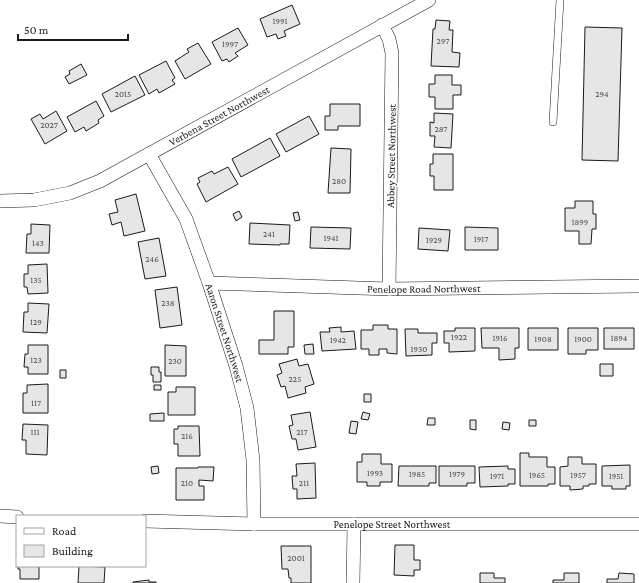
<svg xmlns="http://www.w3.org/2000/svg" width="639" height="583" font-family="'Crimson Pro',serif">
  <style>
    .building { fill: #e6e6e6; stroke: #1a1a1a }
    .lines { fill: none; stroke-linecap: round; stroke-linejoin: round }
    .service-casing { stroke: #1a1a1a; stroke-width: 8 }
    .minor-casing { stroke: #1a1a1a; stroke-width: 14 }
    .service { stroke: #fff; stroke-width: 7 }
    .minor { stroke: #fff; stroke-width: 13 }
    .labels { text-anchor: middle; dominant-baseline: central; stroke-width: 3; stroke-linejoin: round; paint-order: stroke }
    .number-label { font-size: 9px; fill: #4d4d4d }
    .street-label { font-size: 11px; fill: #1a1a1a; stroke: #fff }
  </style>
  <rect width="100%" height="100%" fill="#fff"/>
  <path class="building" d="M292 5 300 24 284 31 286 36 278 39 276 34 267 37 260 19Z
    M436 20 450 21 449 30H453L452 52 460 53 459 67 431 66 433 29H435Z
    M585 27 622 28 618 161 582 160Z
    M238 28 248 45 235 53 238 56 229 62 227 59 222 61 212 42Z
    M198 43 211 64 185 79 175 61 189 52 187 49Z
    M166 61 175 78 172 80 175 84 159 93 157 89 149 94 139 75Z
    M81 64 87 75 69 84 65 77 70 74 69 71Z
    M435 75H452V85H461V95H453V109H435V97H429V84H435Z
    M135 76 145 95 111 112 102 94Z
    M96 101 104 116 98 120 99 123 86 131 84 127 75 132 67 117Z
    M330 104H360V126H338V130H325V116H330Z
    M56 111 67 131 45 144 31 119 40 114 43 119Z
    M434 113 453 114 451 148 434 147 435 136H430V122L434 123Z
    M309 116 319 134 286 152 276 134Z
    M270 138 280 156 241 177 232 159Z
    M331 148 351 149 350 193H328Z
    M433 154H453V190H434V176H430V164H433Z
    M228 167 238 184 206 202 197 184 200 182 198 178 212 171 214 174Z
    M136 194 145 231 124 236 121 222 112 225 109 214 118 212 115 200Z
    M575 201H593V214H596V229H592L591 244H579V231H565V208H575Z
    M239 211 242 217 236 221 233 214Z
    M298 212 300 220 295 221 293 213Z
    M250 223 290 225 289 244H280V245L249 244Z
    M31 224 50 225 49 253H26L27 234H31Z
    M311 227 351 228 350 249 310 248Z
    M465 227 498 228V250H465Z
    M419 228 450 230 448 251 418 249Z
    M159 238 166 276 145 279 138 242Z
    M47 264 48 293 28 294 27 287H24V274H28V265Z
    M177 287 182 325 160 328 155 290Z
    M28 303 49 304 47 333 23 332 24 312H28Z
    M274 311H294V347H288V354H259V340H274Z
    M373 325H388V329H397V354L387 353V349H379V355H369V349H361V330H373Z
    M341 327V332L354 331 356 349 322 351 320 332H330L329 328Z
    M455 328H475V351L449 352V343H444V331H455Z
    M481 328H519V348H515V359L499 360V348H482Z
    M528 328H558V350H528Z
    M568 328H598V350H586V354H568Z
    M604 328H634V349H604Z
    M405 329H418V333H437V343H432V355L406 356Z
    M313 344 314 354H305L304 345Z
    M28 345H48V374H28V367H24L25 354H28Z
    M165 345 186 346V376H165Z
    M297 359 299 366 308 364 314 384 305 387 306 393 288 398 285 386 281 387 277 375 282 373 279 364Z
    M600 364H613V376H600Z
    M151 367H159V372H161V382H153V375H151Z
    M60 370H66V378H60Z
    M48 384V413H23V393H27V385Z
    M154 385H161V390H154Z
    M176 387H195V415H168V392H176Z
    M364 394H371V402H364Z
    M310 412 316 447 298 450 296 439H292L289 426 293 425 291 415Z
    M363 412 370 414 368 420 361 419Z
    M164 413V421H150V414Z
    M428 418H435V425H427Z
    M470 420H476V430L470 429Z
    M529 420H536V426H529Z
    M351 421 358 422 356 434 349 433Z
    M503 422 510 423 509 430 502 429Z
    M23 424 48 425 47 455 26 454V440H22Z
    M178 426H199L200 456H178V444H174V429H178Z
    M520 453H529V457H547V467H555V484H548V486H520Z
    M362 454H381V464H392V482H380V486H367V482H357V462H362Z
    M568 457H582V464H596V484H589V486H583V489L570 490V486H560V467L568 466Z
    M315 463 316 498 297 499V489H293L292 476H297L296 464Z
    M630 465V486H626V489H612V486H602V466Z
    M158 466 159 473 152 474 151 467Z
    M399 466H436V483H429V486H398Z
    M439 466H475V483H467V486H439Z
    M508 466V469H515V484H508V486L480 487 479 467Z
    M198 467H214L213 481 199 480V486H204V500H176V468H198Z
    M395 545H414V560H420V570H414V576L394 575Z
    M281 546H311V583H291V578H289L288 569H282Z
    M18 566H39V579H20V569H18Z
    M79 566 105 567 104 583H78Z
    M480 573H494V578H505V583H480Z
    M564 573H579V583H553V580H564Z
    M619 573 634 574V583H607V579H618Z
    M149 580V582H156V583H133V582Z"/>
  <g class="lines">
    <defs>
      <path id="service" d="M553 122 560 0"/>
      <g id="minor">
        <path d="M382 25 389 39 392 53 389 289"/>
        <path id="s1" d="M149 154 186 219 209 283 236 366 247 408 253 460 254 524"/>
        <path id="s2" d="M0 201 34 200 70 193 100 181 429 0"/>
        <path id="s3" d="M209 283 389 289 639 286"/>
        <path d="M0 516 17 517"/>
        <path id="s4" d="M145 521 254 524H639"/>
        <path d="M353 583 354 524"/>
      </g>
    </defs>
    <use href="#service" class="service-casing"/>
    <use href="#minor" class="minor-casing"/>
    <use href="#service" class="service"/>
    <use href="#minor" class="minor"/>
  </g>
  <g class="labels">
    <g class="number-label">
      <text x="280" y="21">1991</text>
      <text x="443" y="41">297</text>
      <text x="230" y="44">1997</text>
      <text x="123" y="94">2015</text>
      <text x="602" y="94">294</text>
      <text x="49" y="125">2027</text>
      <text x="441" y="129">287</text>
      <text x="339" y="181">280</text>
      <text x="580" y="222">1899</text>
      <text x="269" y="234">241</text>
      <text x="331" y="238">1941</text>
      <text x="481" y="239">1917</text>
      <text x="434" y="240">1929</text>
      <text x="38" y="243">143</text>
      <text x="152" y="259">246</text>
      <text x="36" y="280">135</text>
      <text x="168" y="303">238</text>
      <text x="36" y="322">129</text>
      <text x="459" y="337">1922</text>
      <text x="500" y="338">1916</text>
      <text x="619" y="338">1894</text>
      <text x="543" y="339">1908</text>
      <text x="583" y="339">1900</text>
      <text x="338" y="340">1942</text>
      <text x="419" y="349">1930</text>
      <text x="36" y="360">123</text>
      <text x="175" y="361">230</text>
      <text x="295" y="379">225</text>
      <text x="36" y="403">117</text>
      <text x="35" y="432">111</text>
      <text x="302" y="432">217</text>
      <text x="187" y="436">216</text>
      <text x="375" y="473">1993</text>
      <text x="417" y="474">1985</text>
      <text x="457" y="474">1979</text>
      <text x="537" y="475">1965</text>
      <text x="578" y="475">1957</text>
      <text x="497" y="476">1971</text>
      <text x="616" y="476">1951</text>
      <text x="187" y="483">210</text>
      <text x="304" y="483">211</text>
      <text x="296" y="558">2001</text>
    </g>
    <g class="street-label">
      <text stroke="none"><textPath href="#s2" startOffset="239">Verbena Street Northwest</textPath></text>
      <text transform="translate(391 156) rotate(-89)">Abbey Street Northwest</text>
      <text stroke="none"><textPath href="#s3" startOffset="215">Penelope Road Northwest</textPath></text>
      <text stroke="none"><textPath href="#s1" startOffset="195">Aaron Street Northwest</textPath></text>
      <text stroke="none"><textPath href="#s4" startOffset="247">Penelope Street Northwest</textPath></text>
    </g>
  </g>
  <rect x="16" y="515" width="130" height="52" fill="#ffffff" stroke="#a3a3a3"/>
  <rect x="24" y="528" width="20" height="6" fill="#ffffff" stroke="#a3a3a3"/>
  <text x="52" y="535" font-size="12" fill="#1a1a1a">Road</text>
  <rect x="24" y="545" width="20" height="12" fill="#e6e6e6" stroke="#a3a3a3"/>
  <text x="52" y="555" font-size="12" fill="#1a1a1a">Building</text>
  <path d="M18 34v6h110v-6" fill="none" stroke="#1a1a1a" stroke-width="2"/>
  <text x="24" y="34" font-size="12" fill="#1a1a1a" stroke="#ffffff" stroke-width="3" paint-order="stroke">50 m</text>
</svg>
